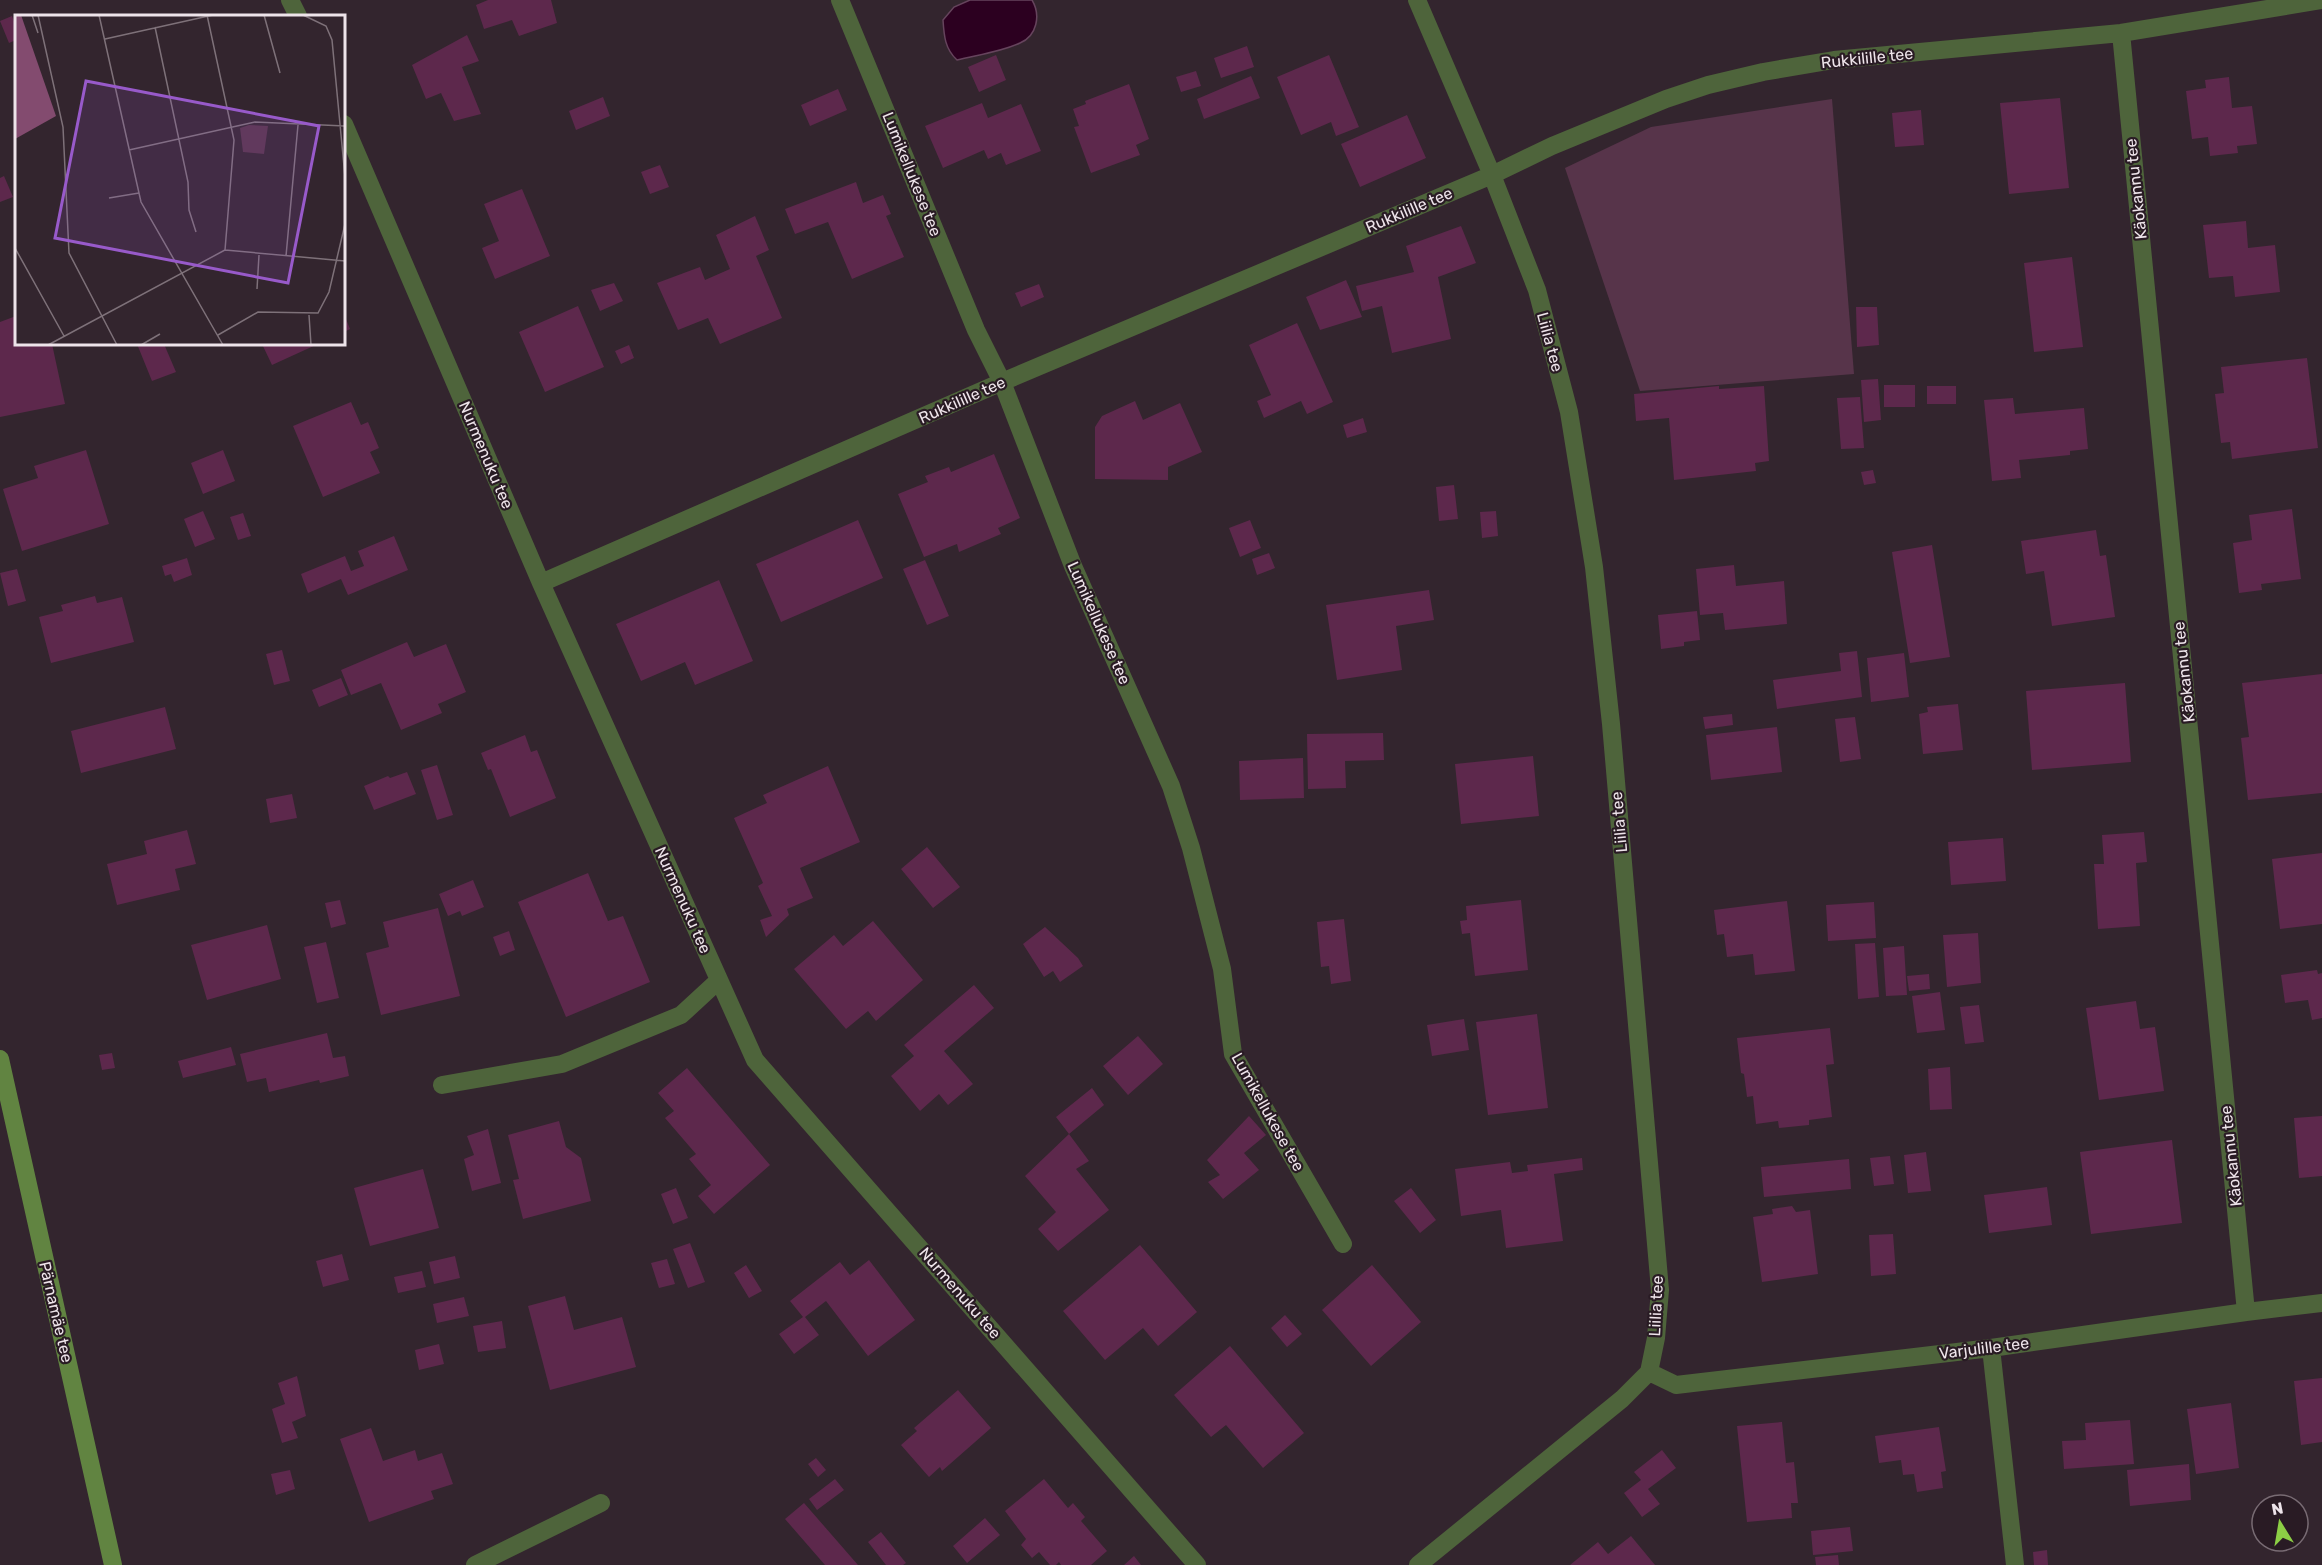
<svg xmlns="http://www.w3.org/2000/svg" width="2322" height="1565" font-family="Rubik,sans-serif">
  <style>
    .green { fill: #57344a }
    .water { fill: #2c0020; stroke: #66445d; stroke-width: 1.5 }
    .building { fill: #5d284c }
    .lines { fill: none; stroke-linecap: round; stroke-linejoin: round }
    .lane { stroke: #4e643b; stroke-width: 18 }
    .street { stroke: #4e643b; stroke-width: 18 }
    .secondary { stroke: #618441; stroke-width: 18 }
    .labels { text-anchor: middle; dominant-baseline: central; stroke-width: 4.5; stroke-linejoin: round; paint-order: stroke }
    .street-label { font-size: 16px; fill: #eee4ea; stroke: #291b24 }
    .inset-road { fill: none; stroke: #7e7179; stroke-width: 1.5 }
    .view { fill: #985aca; fill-opacity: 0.15; stroke: #985aca; stroke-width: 3 }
    .inset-edge { fill: none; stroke: #eee4ea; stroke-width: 3 }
  </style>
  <rect width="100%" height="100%" fill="#33252e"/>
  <path class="green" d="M1832 99 1854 374 1640 391 1565 168 1651 127Z"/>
  <path class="water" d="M970 0H1032C1041 15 1037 36 1020 43 1001 52 977 55 957 60 945 49 944 36 943 20L954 7Z"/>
  <path class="building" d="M488 0H551L557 23 519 36 512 20 484 29 476 5Z
    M12 16 16 27V40L9 43 0 21Z
    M467 35 479 61 462 67 481 114 454 121 441 93 426 99 412 65Z
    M1247 46 1254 67 1221 78 1214 58Z
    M996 55 1006 80 979 92 968 67Z
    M1329 55 1359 127 1336 136 1331 122 1301 135 1277 77Z
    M1196 71 1201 86 1181 92 1176 77Z
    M1251 76 1260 98 1204 119 1197 99Z
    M2229 77 2232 108 2252 106 2257 144 2237 146 2238 153 2210 156 2208 137 2192 139 2186 91 2206 88 2205 80Z
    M1129 84 1149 139 1136 145 1140 155 1091 173 1074 127 1079 126 1073 109 1086 104 1085 101Z
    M838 89 847 110 810 126 801 105Z
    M603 97 610 116 576 130 569 111Z
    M2060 98 2069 188 2009 194 2000 103Z
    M982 103 988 118 1021 104 1041 151 1006 165 1001 153 988 159 984 150 943 168 925 126Z
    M1921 110 1924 145 1895 147 1892 113Z
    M1407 115 1426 158 1360 187 1341 144Z
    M660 165 669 187 650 194 641 172Z
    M4 176 13 197 0 202V178Z
    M856 182 863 203 883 195 891 214 886 216 904 257 852 279 828 222 795 234 785 209Z
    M522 189 550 256 495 279 482 248 499 241 484 204Z
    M755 216 769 250 756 256 782 318 720 344 708 318 678 330 657 283 700 267 705 280 730 269 716 235Z
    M2246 221 2248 248 2275 245 2280 292 2235 297 2233 276 2209 278 2203 225Z
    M1461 226 1476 263 1438 277 1451 339 1392 353 1382 306 1362 311 1356 286 1414 272 1406 246Z
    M2072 257 2083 347 2034 352 2024 263Z
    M1346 280 1362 317 1320 330 1306 297Z
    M614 283 623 301 600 311 591 290Z
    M1039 284 1044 297 1021 307 1015 293Z
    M578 306 604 367 545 392 519 332Z
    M1856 307H1877L1879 345 1857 347Z
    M344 314 350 329 344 332Z
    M16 316V344H52L65 404 0 417V322Z
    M1297 323 1333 402 1307 414 1301 401 1264 418 1257 401 1271 395 1249 345Z
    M137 344H164L176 372 152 381Z
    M262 344H318L272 365Z
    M629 345 634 358 621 364 615 351Z
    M2307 358 2318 448 2232 459 2230 442 2221 443 2215 394 2224 393 2221 367Z
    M1878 379 1881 420 1864 422 1861 380Z
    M1884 385H1915V407H1884Z
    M1719 386V389L1764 386 1769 461 1755 463 1756 471 1674 480 1669 418 1636 421 1634 394Z
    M1927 386H1956V404H1927Z
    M1860 397 1864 448 1841 449 1837 398Z
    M2013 398 2015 414 2084 408 2088 449 2070 451V455L2019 460 2021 478 1992 481 1984 400Z
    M1135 401 1143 420 1180 403 1202 452 1168 467V480L1095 479V427L1102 416Z
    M351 402 361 425 368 422 379 448 370 452 380 473 323 497 293 426Z
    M1363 418 1367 432 1347 438 1343 425Z
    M86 450 109 524 22 551 3 489 38 478 34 466Z
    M223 450 235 481 203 494 191 463Z
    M994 454 1020 518 998 528 1001 534 959 552 957 544 924 557 898 494 928 482 925 476 949 467 951 472Z
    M1873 470 1876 483 1864 485 1861 472Z
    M1454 485 1458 519 1439 521 1436 487Z
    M2292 509 2301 579 2261 584 2262 590 2239 593 2233 543 2252 540 2249 515Z
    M203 511 215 539 195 547 184 519Z
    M1496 511 1498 536 1482 538 1480 512Z
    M243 513 251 536 238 540 230 517Z
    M858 520 883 578 781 622 756 564Z
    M1250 520 1261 548 1240 557 1229 528Z
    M2096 530 2100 556 2106 555 2115 617 2052 626 2044 571 2026 574 2021 541Z
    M394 536 408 570 348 595 341 579 308 593 301 574 345 556 351 571 364 566 358 551Z
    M1932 545 1950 657 1910 663 1892 552Z
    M1269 553 1275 568 1257 575 1252 559Z
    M187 558 192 575 174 582 171 574 165 576 162 566Z
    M925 560 949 616 927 625 903 569Z
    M1734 565 1736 586 1784 581 1787 624 1725 630 1723 613 1700 615 1696 569Z
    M17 569 26 601 8 606 0 573Z
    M719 580 753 661 695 685 685 662 641 681 616 624Z
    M1429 590 1434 620 1396 626 1402 670 1337 680 1326 605Z
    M95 596 97 603 122 597 134 642 51 663 39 617 63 611 61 605Z
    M1697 611 1700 640 1684 642V646L1661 649 1658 615Z
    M407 642 414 657 446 644 466 692 438 704 442 713 401 730 381 683 351 695 341 670Z
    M282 650 290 681 274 685 266 654Z
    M1857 651 1862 697 1777 709 1773 680 1841 671 1839 653Z
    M1904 653 1909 697 1871 702 1867 658Z
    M2322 674V793L2248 800 2241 738 2249 737 2242 683Z
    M341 678 348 695 319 707 312 690Z
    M2125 683 2131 762 2032 770 2026 691Z
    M1958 704 1963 750 1923 754 1919 714 1928 712 1927 707Z
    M165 707 176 749 81 773 71 731Z
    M1732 714 1733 725 1705 729 1703 717Z
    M1855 717 1861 759 1840 762 1835 719Z
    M1777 727 1782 772 1711 780 1706 735Z
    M1383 733 1384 760 1345 761 1346 788 1308 789 1307 734Z
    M525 735 531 752 537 750 556 798 510 817 491 769 488 770 481 753Z
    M1533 756 1539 816 1461 824 1455 764Z
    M1303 758 1304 798 1240 800 1239 761Z
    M437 765 453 815 437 820 421 770Z
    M828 766 860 842 800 868 813 898 787 909 789 915 766 937 760 920 772 916 758 886 763 883 734 818 767 803 763 795Z
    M407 772 416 794 374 810 364 786 388 776 390 778Z
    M292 794 297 818 270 823 266 799Z
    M187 830 196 864 175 869 180 890 117 905 107 864 147 854 144 841Z
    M2144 832 2147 862 2136 863 2140 926 2098 929 2094 864H2104L2102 835Z
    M2003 838 2006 881 1951 885 1948 842Z
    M927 847 960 887 933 908 901 869Z
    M2322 853V924L2280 929 2272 859Z
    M588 873 608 921 623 916 650 982 566 1017 518 902Z
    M473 880 484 907 462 916 460 911 448 916 439 894Z
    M340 900 346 924 331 928 325 903Z
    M1521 900 1528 970 1475 976 1470 933 1462 934 1460 921 1467 920 1466 906Z
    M1787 901 1795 971 1755 975 1753 954 1727 957 1724 934 1717 935 1714 910Z
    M1874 902 1876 938 1828 941 1826 905Z
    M438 908 460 996 381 1015 366 953 389 947 383 922Z
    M1344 919 1351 981 1331 984 1329 966 1321 967 1317 922Z
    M873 921 923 980 876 1021 868 1011 846 1029 794 969 834 935 843 946Z
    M267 925 281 979 207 1000 191 945Z
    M1045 927 1078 958 1083 966 1060 982 1053 971 1044 977 1023 944Z
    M509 931 515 950 500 956 493 937Z
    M1978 933 1981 983 1947 987 1943 935Z
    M326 942 339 998 317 1003 304 947Z
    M1875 943 1879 997 1858 999 1855 944Z
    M1904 946 1907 995 1886 996 1883 948Z
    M2317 970 2318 974 2322 973V1018L2312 1020 2308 1000 2285 1003 2281 975Z
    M1929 974 1930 989 1909 991 1907 976Z
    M974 985 994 1008 944 1051 973 1084 948 1105 939 1094 920 1111 891 1076 914 1056 904 1045Z
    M1940 992 1945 1030 1917 1033 1912 996Z
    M2136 1001 2140 1029 2155 1027 2164 1091 2099 1100 2086 1008Z
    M1979 1005 1984 1042 1965 1044 1960 1007Z
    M1537 1014 1548 1108 1488 1115 1476 1022Z
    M1464 1019 1469 1050 1432 1056 1427 1025Z
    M1830 1028 1834 1064 1826 1065 1832 1117 1809 1120V1125L1779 1128 1778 1121 1756 1124 1753 1096 1747 1097 1744 1074 1741 1073 1737 1038Z
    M327 1033 333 1058 345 1056 349 1076 320 1083 319 1080 269 1092 266 1078 247 1082 240 1054Z
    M1138 1036 1163 1064 1128 1095 1103 1066Z
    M231 1047 236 1065 183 1078 178 1061Z
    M112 1053 115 1068 102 1070 99 1055Z
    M1950 1067 1952 1109 1930 1110 1928 1069Z
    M687 1068 770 1165 714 1214 698 1196 711 1185 689 1159 696 1154 665 1118 674 1111 658 1093Z
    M1092 1088 1104 1105 1069 1134 1056 1117Z
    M1249 1116 1266 1135 1244 1153 1259 1170 1223 1199 1208 1182 1220 1175 1207 1160Z
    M2322 1116V1176L2299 1178 2294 1118Z
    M559 1121 566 1147 581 1158 591 1201 523 1219 513 1180 519 1179 508 1135Z
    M488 1129 501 1183 472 1191 464 1159 474 1155 467 1136Z
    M1069 1134 1089 1161 1076 1169 1109 1210 1058 1251 1038 1229 1056 1212 1025 1176Z
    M2172 1140 2182 1223 2091 1234 2080 1152Z
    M1926 1152 1931 1191 1908 1193 1904 1155Z
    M1890 1156 1894 1184 1874 1186 1870 1158Z
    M1582 1158 1583 1170 1554 1174 1563 1241 1506 1248 1501 1210 1461 1216 1455 1169 1510 1162 1512 1173 1528 1171 1527 1165Z
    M1849 1159 1851 1189 1764 1197 1761 1167Z
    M423 1169 439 1228 370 1246 354 1188Z
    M2047 1187 2052 1225 1989 1233 1984 1195Z
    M676 1188 688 1218 673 1224 661 1194Z
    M1411 1188 1436 1220 1420 1233 1394 1201Z
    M1792 1206 1796 1212 1810 1210 1818 1274 1762 1282 1753 1217 1773 1214 1772 1209Z
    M1893 1234 1896 1274 1871 1276 1869 1235Z
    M690 1243 705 1282 688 1288 673 1249Z
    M1140 1245 1197 1312 1158 1346 1143 1328 1105 1360 1063 1311Z
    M342 1254 349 1280 323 1287 316 1261Z
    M455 1256 460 1278 434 1284 429 1262Z
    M667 1259 675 1284 659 1288 651 1263Z
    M869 1260 915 1320 868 1356 826 1301 805 1317 819 1335 794 1354 779 1334 803 1317 790 1301 840 1262 850 1275Z
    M746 1265 762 1291 749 1298 734 1273Z
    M1372 1265 1421 1322 1371 1366 1322 1310Z
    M422 1271 426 1287 398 1293 394 1277Z
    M565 1296 574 1330 622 1317 636 1367 550 1390 528 1306Z
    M464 1297 469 1316 437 1323 433 1304Z
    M1285 1315 1302 1334 1287 1347 1271 1328Z
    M502 1321 506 1348 478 1352 473 1326Z
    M439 1344 444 1364 419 1370 415 1350Z
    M1230 1346 1304 1433 1263 1468 1226 1425 1211 1437 1174 1395Z
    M297 1376 306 1416 292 1422 298 1438 282 1443 272 1409 285 1404 278 1383Z
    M2322 1378V1442L2301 1445 2294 1381Z
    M958 1390 991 1428 942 1471 940 1467 929 1477 901 1445 917 1431 914 1428Z
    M2231 1403 2239 1468 2196 1474 2187 1409Z
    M2130 1420 2134 1464 2064 1469 2062 1441 2086 1440 2085 1423Z
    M1782 1422 1786 1463 1794 1462 1798 1503H1791L1792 1518 1747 1522 1737 1426Z
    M1939 1427 1946 1471 1941 1472 1943 1488 1917 1492 1914 1474 1903 1475 1901 1460 1879 1463 1875 1436Z
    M371 1428 383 1461 415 1450 418 1461 442 1453 453 1484 431 1491 434 1499 369 1522 340 1439Z
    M1662 1450 1676 1468 1648 1489 1660 1504 1642 1517 1624 1493 1641 1480 1634 1472Z
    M816 1458 826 1470 818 1477 808 1464Z
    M2189 1464 2191 1500 2130 1506 2127 1470Z
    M290 1470 295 1489 276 1495 271 1474Z
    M835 1479 844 1490 817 1510 809 1499Z
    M1044 1479 1068 1508 1073 1503 1085 1517 1081 1521 1107 1551 1091 1565H1061L1059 1562 1056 1565H1050L1039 1552 1032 1558 1021 1545 1026 1539 1005 1511Z
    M804 1503 858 1565H825L785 1519Z
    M985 1518 1000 1535 967 1563 953 1546Z
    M1850 1527 1853 1551 1813 1555 1811 1531Z
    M881 1532 906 1563 903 1565H886L868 1542Z
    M1631 1536 1655 1565H1570L1598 1542 1608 1554Z
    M2047 1550 2048 1565H2034L2033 1552Z
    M1838 1555 1839 1565H1816L1815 1557Z
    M1134 1556 1141 1565H1124Z"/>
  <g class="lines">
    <path class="lane" d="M475 1565 601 1503"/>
    <path class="street" d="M290 0 298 16
      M840 0 976 330 1002 382 1073 566 1171 786 1191 848 1222 969 1233 1054 1343 1244
      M1417 0 1492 175 1537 290 1569 412 1594 567 1611 724 1660 1290 1656 1338 1649 1372 1622 1399 1418 1565
      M2121 33 2246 1312
      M344 124 541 583 755 1060 1197 1565
      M541 583 1002 382 1492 175 1552 146 1666 99 1708 85 1763 72 1834 60 2121 33 2322 0
      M442 1085 562 1064 681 1015 719 980
      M1991 1348 2015 1565
      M1649 1372 1676 1385 1991 1348 2246 1312 2322 1303"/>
    <path class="secondary" d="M0 1059 113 1565"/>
  </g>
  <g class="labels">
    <g class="street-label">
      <text transform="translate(1867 58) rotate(-6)">Rukkilille tee</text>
      <text transform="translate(912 174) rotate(68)">Lumikellukese tee</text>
      <text transform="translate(2136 189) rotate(-96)">Käokannu tee</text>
      <text transform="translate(1409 210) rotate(-23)">Rukkilille tee</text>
      <text transform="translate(1550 342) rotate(75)">Liilia tee</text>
      <text transform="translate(962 400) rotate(-24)">Rukkilille tee</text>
      <text transform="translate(486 455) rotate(67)">Nurmenuku tee</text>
      <text transform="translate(1099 623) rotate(66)">Lumikellukese tee</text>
      <text transform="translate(2184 672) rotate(-96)">Käokannu tee</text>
      <text transform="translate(1619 822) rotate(-95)">Liilia tee</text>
      <text transform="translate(683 900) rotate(66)">Nurmenuku tee</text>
      <text transform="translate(1268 1112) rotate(61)">Lumikellukese tee</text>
      <text transform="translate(2231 1156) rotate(-96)">Käokannu tee</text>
      <text transform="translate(960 1293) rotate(49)">Nurmenuku tee</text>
      <text transform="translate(1656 1306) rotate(-87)">Liilia tee</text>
      <text transform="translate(56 1312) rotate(77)">Pärnamäe tee</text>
      <text transform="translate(1984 1348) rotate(-7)">Varjulille tee</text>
    </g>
  </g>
  <g transform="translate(15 15)">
    <rect width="330" height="330" fill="#33252e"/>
    <path d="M234 110 253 111 249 139 228 137 225 113Z" fill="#57344a"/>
    <path d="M0 0H6L41 101 0 124Z" fill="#834b6f"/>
    <path class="inset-road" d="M17 0 23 18M23 0 48 112 54 238 102 330M84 0 126 187 208 330M249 0 265 58M288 0 311 11 317 25 330 162M140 12 173 167 174 195 181 217M90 24 198 0M114 135 240 107 330 111M94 183 124 178M0 233 49 321M210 235 330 246M271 241 283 110M242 274 244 240M294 300 296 330M203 320 243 297 303 298 314 277 330 209M33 330 210 235 219 125 192 0M126 330 145 319"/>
    <path class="view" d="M71 66 304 111 273 268 40 223Z"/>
    <rect width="330" height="330" class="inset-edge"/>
  </g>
  <g transform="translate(2280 1523) rotate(349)"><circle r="28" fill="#291b24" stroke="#786b73" stroke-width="1.5"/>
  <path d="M0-4.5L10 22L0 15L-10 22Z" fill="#8cce45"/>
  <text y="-9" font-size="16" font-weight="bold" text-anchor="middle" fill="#eee4ea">N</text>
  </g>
</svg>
